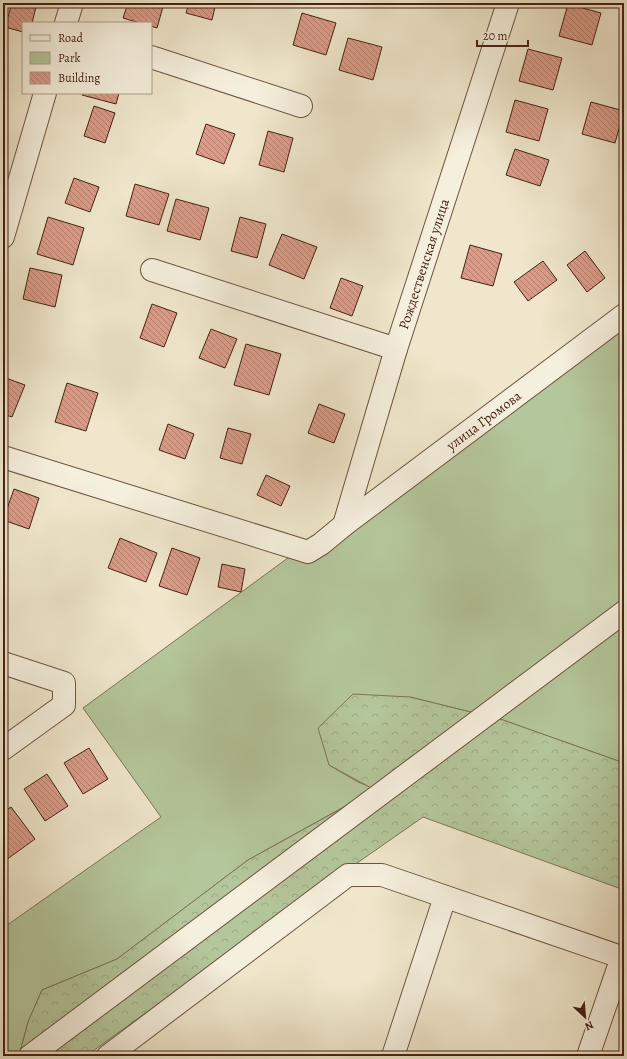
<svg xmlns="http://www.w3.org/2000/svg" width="627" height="1059" font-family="Alegreya,serif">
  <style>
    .green { fill: #b4c69b; stroke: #7d7457 }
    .forest { fill: url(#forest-crowns); stroke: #7d7457 }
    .building { fill: url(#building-back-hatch); stroke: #462213 }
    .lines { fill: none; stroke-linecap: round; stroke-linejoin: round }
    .minor-casing { stroke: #705341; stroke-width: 24 }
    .minor { stroke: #f5efdd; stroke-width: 22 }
    .labels { text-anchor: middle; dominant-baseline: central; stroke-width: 3; stroke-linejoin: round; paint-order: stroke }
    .street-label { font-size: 14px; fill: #462213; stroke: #f5efdd }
  </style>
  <defs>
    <pattern id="forest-crowns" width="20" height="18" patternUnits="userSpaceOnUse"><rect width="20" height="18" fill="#b4c69b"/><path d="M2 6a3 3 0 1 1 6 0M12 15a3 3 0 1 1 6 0" fill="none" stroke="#9caa85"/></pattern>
    <pattern id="building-back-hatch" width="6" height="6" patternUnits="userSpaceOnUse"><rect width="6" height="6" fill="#db9b88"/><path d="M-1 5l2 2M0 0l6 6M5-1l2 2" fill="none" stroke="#b37e6e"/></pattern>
  </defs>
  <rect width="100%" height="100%" fill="#efe6cb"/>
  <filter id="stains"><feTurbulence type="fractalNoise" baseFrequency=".005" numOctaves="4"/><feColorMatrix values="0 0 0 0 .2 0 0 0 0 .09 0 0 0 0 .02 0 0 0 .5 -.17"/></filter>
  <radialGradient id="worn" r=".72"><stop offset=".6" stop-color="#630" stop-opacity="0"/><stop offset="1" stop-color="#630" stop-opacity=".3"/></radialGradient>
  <path class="green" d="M624 310V763L503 720 410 697 329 765 358 782 376 789 248 860 117 959 42 990 28 1022 19 1056H3V928L161 817 83 708 561 358Z"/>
  <path class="forest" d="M353 694 410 697 503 720 624 763V890L423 817 244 942 86 1056H19L28 1022 42 990 117 959 248 860 375 790 329 765 318 728Z"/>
  <path class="building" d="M12 3H37L32 23H23V32L5 27Z
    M128 3H164L157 28 151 26V23H140L123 18Z
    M189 3H216L212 20 186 13Z
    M568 4 601 13 592 45 559 36Z
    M302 13 336 23 326 55 293 45Z
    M348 38 382 47 373 80 339 70Z
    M528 49 562 58 553 90 519 81Z
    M83 93H119L116 104 82 95Z
    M515 100 548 109 539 141 506 132Z
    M591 102 624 111 615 143 582 134Z
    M94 106 115 113 105 143 84 136Z
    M206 124 235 134 224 164 196 154Z
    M268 131 293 138 284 172 259 165Z
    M515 149 549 160 540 186 506 175Z
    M74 178 99 187 90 212 65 203Z
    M135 184 169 194 159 225 126 216Z
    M176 199 209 208 200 240 167 231Z
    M48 217 84 228 73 265 37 254Z
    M240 217 266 224 257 258 231 251Z
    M282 234 317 247 304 279 269 265Z
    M470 245 502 254 493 286 461 278Z
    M585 251 605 278 587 292 567 265Z
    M543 261 557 280 528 301 514 282Z
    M30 268 62 275 55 307 23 299Z
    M341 278 363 286 352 316 330 308Z
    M152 304 177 313 164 347 140 338Z
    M211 329 237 339 225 368 199 358Z
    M246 344 281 354 269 395 234 385Z
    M3 377 25 385 12 417 3 414Z
    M67 383 98 393 86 431 55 422Z
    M319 404 345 414 334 443 308 433Z
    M168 424 194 434 185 459 159 450Z
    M228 428 251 434 242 464 220 458Z
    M266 475 290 486 281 506 257 495Z
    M14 489 39 498 29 529 3 520Z
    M120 538 157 553 146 582 108 568Z
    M172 548 200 558 187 595 159 586Z
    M222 564 245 569 241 592 218 587Z
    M89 748 108 779 83 794 64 763Z
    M47 774 68 806 45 821 24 789Z
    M11 807 35 839 6 860 3 856V812Z"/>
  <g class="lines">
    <defs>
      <g id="minor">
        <path d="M66 23 72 3"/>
        <path d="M151 57 301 106"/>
        <path d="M3 237 45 93"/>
        <path d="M152 270 396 349"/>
        <path id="s1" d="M3 457 308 552 321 544 344 525 624 315"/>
        <path id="s2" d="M344 525 396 349 508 3"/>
        <path d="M3 663 64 683V705L3 749"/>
        <path d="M30 1056 624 612"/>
        <path d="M108 1056 348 875H382L624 958"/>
        <path d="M393 1056 445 897"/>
        <path d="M588 1056 622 957"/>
      </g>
    </defs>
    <use href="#minor" class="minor-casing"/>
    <use href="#minor" class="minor"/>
  </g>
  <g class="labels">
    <g class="street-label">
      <text stroke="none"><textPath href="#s2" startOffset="273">Рождественская улица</textPath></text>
      <text stroke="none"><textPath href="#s1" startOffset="539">улица Громова</textPath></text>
    </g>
  </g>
  <rect width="627" height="1059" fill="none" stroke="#efe6cb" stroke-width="16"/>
  <rect x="4" y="4" width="619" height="1051" fill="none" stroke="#462213" stroke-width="2"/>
  <rect x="8" y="8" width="611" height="1043" fill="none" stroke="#462213"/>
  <rect x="22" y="22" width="130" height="72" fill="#f5efdd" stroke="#af9d8c"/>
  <rect x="30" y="35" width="20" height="6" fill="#f5efdd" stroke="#af9d8c"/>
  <text x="58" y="42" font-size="12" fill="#462213">Road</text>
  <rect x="30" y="52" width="20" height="12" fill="#b4c69b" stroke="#af9d8c"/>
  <text x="58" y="62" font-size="12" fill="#462213">Park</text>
  <rect x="30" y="72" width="20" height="12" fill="url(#building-back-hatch)" stroke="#af9d8c"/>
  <text x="58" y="82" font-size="12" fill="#462213">Building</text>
  <g transform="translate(585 1017) rotate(154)" stroke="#f5efdd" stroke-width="3" paint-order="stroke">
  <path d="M0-3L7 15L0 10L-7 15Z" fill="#462213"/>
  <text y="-6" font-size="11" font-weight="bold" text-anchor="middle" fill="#462213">N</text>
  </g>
  <path d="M477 40v6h51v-6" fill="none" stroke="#462213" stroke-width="2"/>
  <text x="483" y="40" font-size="12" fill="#462213" stroke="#f5efdd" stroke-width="3" paint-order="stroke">20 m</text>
  <rect width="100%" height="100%" filter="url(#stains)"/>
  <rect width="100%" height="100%" fill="url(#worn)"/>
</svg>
